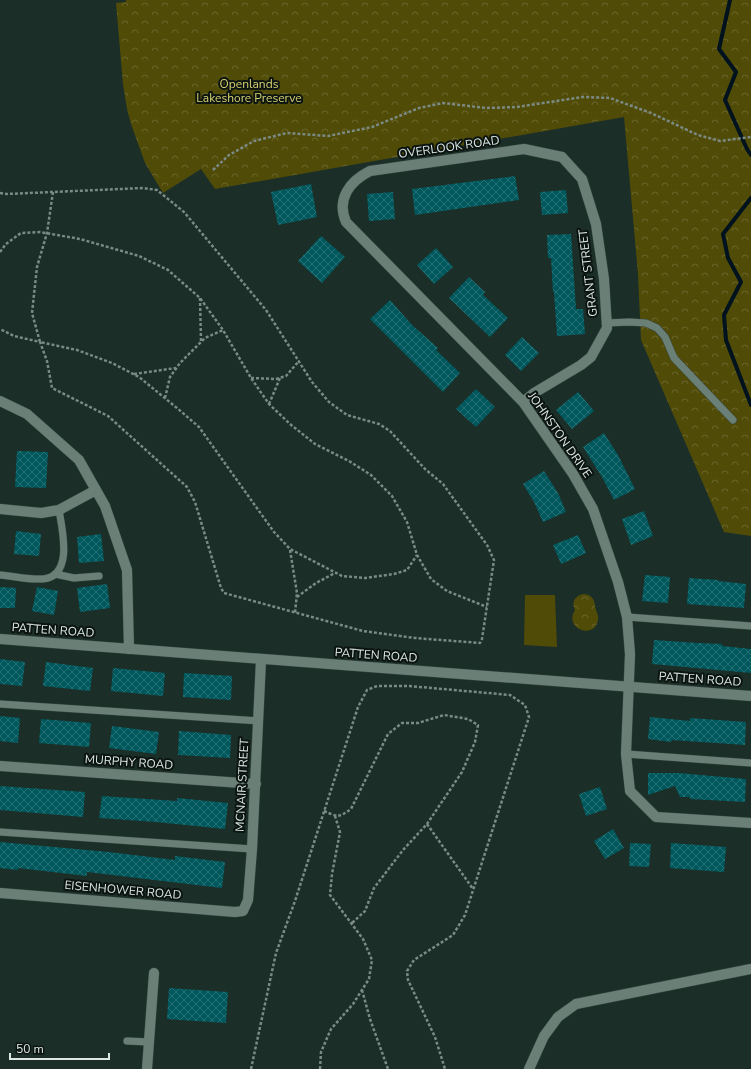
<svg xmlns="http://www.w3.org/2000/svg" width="751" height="1069" font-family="'Nunito Sans',sans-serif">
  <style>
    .forest { fill: url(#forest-crowns) }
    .garden { fill: #504b07 }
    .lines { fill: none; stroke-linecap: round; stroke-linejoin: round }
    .stream { stroke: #00121d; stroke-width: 4 }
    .building { fill: url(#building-cross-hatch) }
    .service-casing { stroke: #384842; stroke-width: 8 }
    .minor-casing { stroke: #384842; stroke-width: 11 }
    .tertiary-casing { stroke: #384842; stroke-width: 11 }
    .path { stroke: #7b8a85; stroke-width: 2.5; stroke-dasharray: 3 2; stroke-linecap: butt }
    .service { stroke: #6a8077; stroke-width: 7 }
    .minor { stroke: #6a8077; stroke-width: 10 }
    .tertiary { stroke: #6a8077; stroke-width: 10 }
    .labels { text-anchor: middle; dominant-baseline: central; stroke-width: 4; stroke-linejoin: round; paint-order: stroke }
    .park-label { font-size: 12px; fill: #d8d170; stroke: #0b1411 }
    .street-label { font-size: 12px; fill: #dde8e4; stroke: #0b1411 }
  </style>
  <defs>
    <pattern id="forest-crowns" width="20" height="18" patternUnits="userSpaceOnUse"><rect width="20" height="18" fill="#504b07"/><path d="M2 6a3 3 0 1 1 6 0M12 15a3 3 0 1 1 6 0" fill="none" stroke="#69652b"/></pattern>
    <pattern id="building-cross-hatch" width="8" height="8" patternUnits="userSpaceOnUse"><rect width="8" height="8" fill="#00585d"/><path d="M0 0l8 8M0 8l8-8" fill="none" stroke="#257074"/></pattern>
  </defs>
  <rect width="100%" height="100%" fill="#1b2e27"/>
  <path class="forest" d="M126 0H751V536L724 532 641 340 638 274 624 117 215 189 201 169 163 193 145 163 131 124 127 109 123 84 116 3 126 2Z
    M583 594C590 594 594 598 595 605 595 610 599 614 598 620 595 640 563 629 575 610 571 602 575 596 583 594Z"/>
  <path class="garden" d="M525 595H555L557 647 524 645Z"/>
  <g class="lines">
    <path class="stream" d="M730 0 719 49 736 72 725 100 747 149 751 155
      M751 198 723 234 728 258 741 282 724 315 726 340 751 405"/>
  </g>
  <path class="building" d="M515 176 519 200 415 215 412 189Z
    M311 184 317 217 278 225 271 192Z
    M566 190 568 213 542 215 540 192Z
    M393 192 395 219 369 221 367 194Z
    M571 234 576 309H583L585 334 557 336 554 292H553L551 258H548L547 235Z
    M321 236 345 257 322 283 298 261Z
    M436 248 453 267 434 284 417 265Z
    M469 277 485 292 483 295 508 318 490 337 449 298Z
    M390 300 412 325 438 348 436 350 460 373 443 392 370 319Z
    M522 337 539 353 521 371 505 355Z
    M476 389 495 407 476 427 456 409Z
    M578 392 594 411 572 429 556 410Z
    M604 433 618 455 635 489 614 500 602 477 583 447Z
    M17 451 48 452 46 488 15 487Z
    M544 471 558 493 566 512 543 522 534 502 523 484Z
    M644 511 653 536 631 545 622 519Z
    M16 531 41 534 39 556 14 554Z
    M101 534 104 561 79 563 77 537Z
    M578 535 586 553 561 564 553 545Z
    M645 575 670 577 668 603 642 601Z
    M689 578 718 580V581L746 584 744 608 687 604Z
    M107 584 110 608 80 612 77 588Z
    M0 587 16 588 15 608H0Z
    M37 587 58 591 54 615 32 611Z
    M654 640 698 643 722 644V646L751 649V673L652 664Z
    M0 659 25 662 22 686 0 684Z
    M46 662 93 668 90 691 43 686Z
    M113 668 165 673 163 696 111 691Z
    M184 673 232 676 231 700 183 697Z
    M0 716 20 718 18 743 0 741Z
    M650 717 690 721V718L746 722 745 745 672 740 671 742 648 739Z
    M41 719 91 723 89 747 39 743Z
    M112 726 159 732 156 754 109 748Z
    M179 731 231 735 230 758 178 755Z
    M648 773H679L746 779 745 802 690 799V797H680L675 786 648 795Z
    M0 786 85 792 83 817 0 810Z
    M600 787 607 809 586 816 579 794Z
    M102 796 177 801V798L228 803 225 829 156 822 99 818Z
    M613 829 624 848 605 859 594 841Z
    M0 842 109 852 175 860V856L225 862 222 888 87 872V876L18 868V870L0 868Z
    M630 843 651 844 649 867 629 866Z
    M671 843 726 847 724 872 670 868Z
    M169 988 228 992 226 1023 167 1019Z"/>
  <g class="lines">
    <defs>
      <path id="service" d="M607 323 629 322 646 323 657 328 665 337 674 358 733 420
        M55 574 74 578 99 576
        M0 575C14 576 29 580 43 579 74 576 62 529 59 510
        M627 617 751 626
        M0 704 259 721
        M626 754 751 763
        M0 832 252 849
        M127 1041 149 1042"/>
      <path id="minor" d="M0 401 27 414 79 460 105 506 127 570 129 649
        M523 402 534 393 581 365 591 357 607 328 604 279 596 224 582 179 562 157 524 149 370 171C350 181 336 199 346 222L523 402 573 474 593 509 618 582 627 617 630 654 626 754 630 791 656 817 751 823
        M0 509 41 513 59 510 96 490
        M0 766 256 784
        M0 893 235 912 243 911 248 900 252 849 261 660
        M147 1069 154 973
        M529 1069 544 1036 558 1017 576 1004 751 969"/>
      <path id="tertiary" d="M0 639 751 696"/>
    </defs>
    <use href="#service" class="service-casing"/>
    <use href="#minor" class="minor-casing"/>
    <use href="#tertiary" class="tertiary-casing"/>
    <path class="path" d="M213 170 229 155 254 141 287 133 328 136 372 127 419 108 443 103 486 108 517 107 583 97 610 98 651 113 698 135 720 141 751 137
      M53 192 47 233 37 267 32 313 40 342 77 350 112 363 139 377 177 408 199 427 274 532 290 549 342 576 365 578 394 574 407 570 417 555
      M0 193 7 194 143 188 157 190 184 212 266 310 312 382 329 402 347 415 379 424 390 431 425 469 443 484 487 545 494 560 482 639 480 643 415 638 363 631 224 593 221 588 195 502 187 487 108 416 52 388 47 361 40 342 14 336 0 329
      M0 252 6 244 21 233 40 232 80 239 139 256 168 270 200 298 223 330 251 378 269 404 290 424 315 444 349 461 371 475 392 496 407 522 417 555 431 579 447 591 487 607
      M200 298 201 341
      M134 374 176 368
      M251 378 276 379 286 376 299 361
      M165 398 170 377 180 363 205 338 223 330
      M269 404 280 378
      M290 550 297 593 295 613
      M297 597 316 583 335 573
      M324 811C338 817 338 818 351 809L388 734 402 723H418L444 715 468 719 478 725 475 742 462 772 427 824 403 850 374 888 365 911 352 923
      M427 824 473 889
      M362 990 370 1019 388 1069
      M251 1069 276 953 295 901 358 707 367 690 377 686H409L510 695 525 705 529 717 465 915 453 935 414 960 407 971 408 980 435 1037 445 1069
      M320 1069 321 1052 331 1029 353 1004 369 979 372 960 363 939 330 895 332 874 340 832 335 816"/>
    <use href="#service" class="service"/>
    <use href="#minor" class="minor"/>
    <use href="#tertiary" class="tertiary"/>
  </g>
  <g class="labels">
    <g class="park-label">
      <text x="249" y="84">Openlands<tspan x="249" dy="14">Lakeshore Preserve</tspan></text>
    </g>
    <g class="street-label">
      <text transform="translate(449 147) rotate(-8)">OVERLOOK ROAD</text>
      <text transform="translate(588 273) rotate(-97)">GRANT STREET</text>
      <text transform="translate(560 435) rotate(55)">JOHNSTON DRIVE</text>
      <text transform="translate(53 630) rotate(4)">PATTEN ROAD</text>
      <text transform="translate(376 655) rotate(4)">PATTEN ROAD</text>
      <text transform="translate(700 679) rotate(4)">PATTEN ROAD</text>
      <text transform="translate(129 762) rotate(4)">MURPHY ROAD</text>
      <text transform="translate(242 785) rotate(-87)">MCNAIR STREET</text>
      <text transform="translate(123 890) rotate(5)">EISENHOWER ROAD</text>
    </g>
  </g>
  <path d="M10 1053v6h99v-6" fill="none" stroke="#dde8e4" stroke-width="2"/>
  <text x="16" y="1053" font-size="12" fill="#dde8e4" stroke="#0b1411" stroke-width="3" paint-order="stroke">50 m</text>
</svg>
